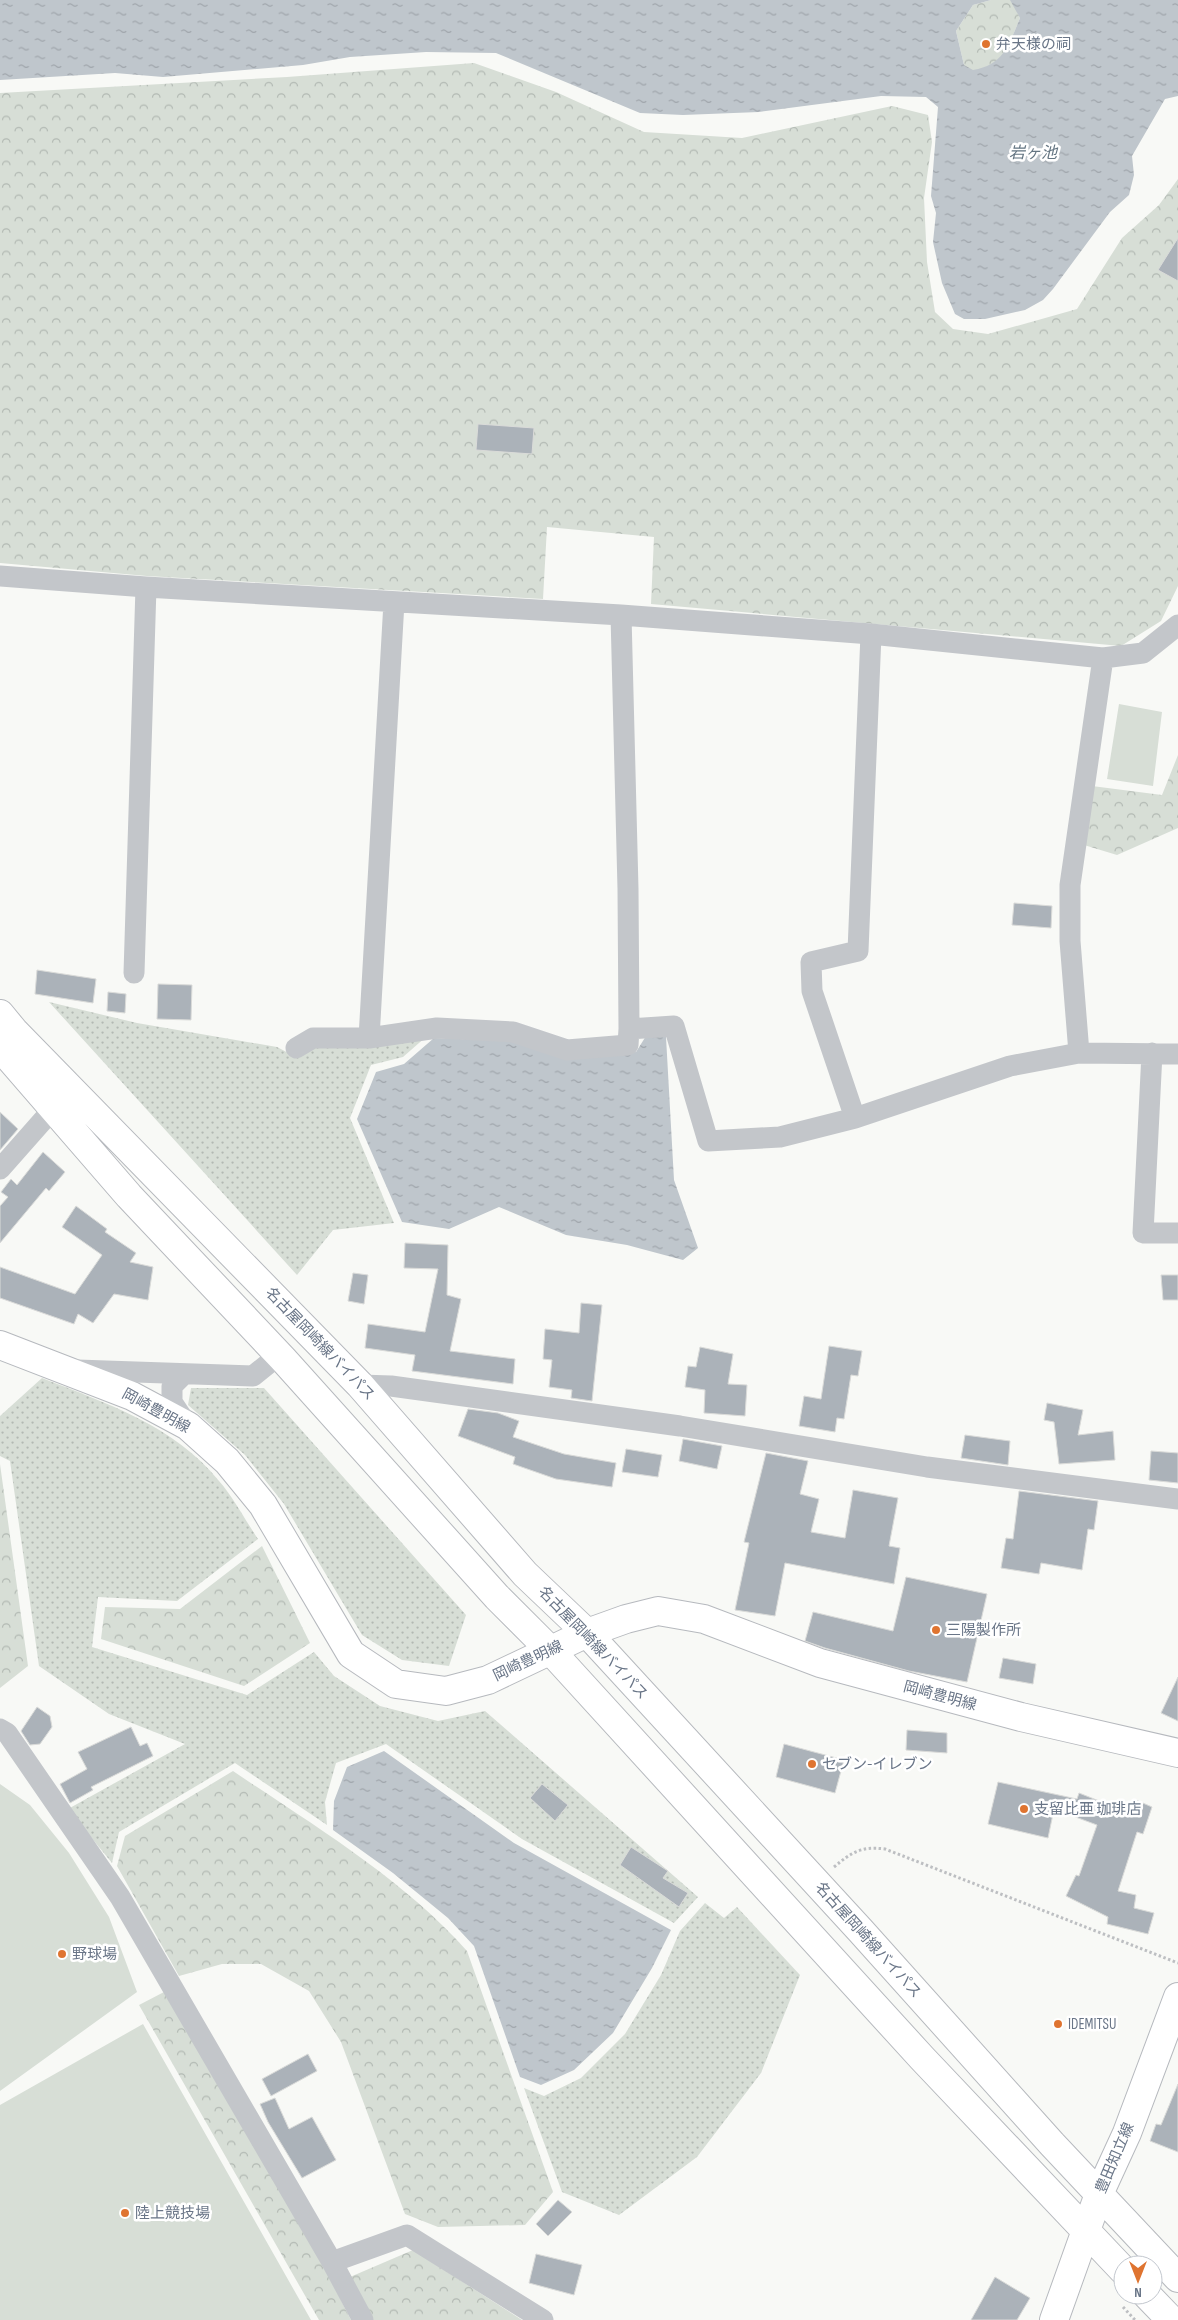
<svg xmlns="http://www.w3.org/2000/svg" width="1178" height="2320" font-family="'Sofia Sans Condensed','Noto Sans JP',sans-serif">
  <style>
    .grass { fill: url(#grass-dots) }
    .forest { fill: url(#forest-crowns) }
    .pitch { fill: #d7ded6 }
    .water { fill: url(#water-ripples) }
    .building { fill: #abb2b9; stroke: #dadbd9 }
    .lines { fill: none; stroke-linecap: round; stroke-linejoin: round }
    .major-casing { stroke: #b6b9be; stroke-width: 30 }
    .path { stroke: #bdbfc2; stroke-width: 3; stroke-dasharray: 2.5 2.5; stroke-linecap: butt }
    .minor { stroke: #c3c6ca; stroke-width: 21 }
    .major { stroke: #fff; stroke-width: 28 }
    .poi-dot { fill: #df7430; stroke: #fff; stroke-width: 2 }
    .labels { text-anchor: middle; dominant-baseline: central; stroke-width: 5; stroke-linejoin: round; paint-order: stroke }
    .poi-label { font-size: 15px; fill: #697587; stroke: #fff; text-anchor: start }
    .street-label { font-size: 15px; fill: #697587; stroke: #fff }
    .water-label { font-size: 16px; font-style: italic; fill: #647582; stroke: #fff }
  </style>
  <defs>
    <pattern id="grass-dots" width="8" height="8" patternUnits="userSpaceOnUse" patternTransform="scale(1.25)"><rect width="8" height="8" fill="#d7ded6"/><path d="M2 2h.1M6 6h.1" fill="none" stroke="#b2b9b3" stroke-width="1.8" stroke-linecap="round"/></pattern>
    <pattern id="forest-crowns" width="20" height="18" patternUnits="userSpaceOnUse" patternTransform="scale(1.25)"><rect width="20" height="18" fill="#d7ded6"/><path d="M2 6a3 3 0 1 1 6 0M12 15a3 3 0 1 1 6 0" fill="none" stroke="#b2b9b3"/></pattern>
    <pattern id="water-ripples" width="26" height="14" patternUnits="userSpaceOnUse" patternTransform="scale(1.25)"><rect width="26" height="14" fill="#bfc6cc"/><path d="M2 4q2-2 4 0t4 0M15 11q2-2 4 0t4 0" fill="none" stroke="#9fa5ab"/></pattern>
  </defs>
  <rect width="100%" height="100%" fill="#f8f9f6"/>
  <path class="grass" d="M49 1002 137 1023 277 1047 296 1057 315 1047 427 1036 403 1057 371 1065 350 1118 394 1223 333 1230 297 1275Z
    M42 1378C106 1403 175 1426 219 1481 234 1498 245 1520 258 1539L177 1601 98 1597 92 1647 247 1695 314 1652 334 1676 380 1706 438 1721 485 1711 698 1897 674 1923 522 1839 386 1744 336 1763 325 1802 327 1825 235 1763 119 1832 112 1863 68 1809 185 1744 109 1714 39 1666 10 1461 0 1456V1416Z
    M191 1388H264L466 1615 449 1666 402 1660 362 1635 284 1504 245 1455 188 1405Z
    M705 1903 724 1918 737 1907 800 1975 761 2073 697 2157 619 2215 562 2192 524 2088 544 2096 581 2078 625 2034 661 1975 680 1931Z"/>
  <path class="forest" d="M991 0H1012L1020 18C1009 44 1005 65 973 71L964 65 956 31 973 5Z
    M474 63 556 92 644 132 742 138 892 106 928 115 932 142 924 198 927 262 935 312 953 329 988 334 1077 309 1122 238 1159 205 1178 179V586L1161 621 1121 646 651 604 654 537 547 527 543 599 147 576 0 563V93L287 77Z
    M1178 755V828L1117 855 1084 845 1092 786 1162 795Z
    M0 1464 28 1666 0 1688Z
    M262 1546 310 1643 244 1686 101 1639 105 1607 180 1609Z
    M233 1771C314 1826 402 1878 467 1951L553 2192 525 2225 438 2227 405 2214 341 2042 309 1991 261 1964H222L179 1976 117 1866 125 1836Z
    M164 1992 323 2265 351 2320H319L139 2005Z
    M413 2250 522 2320H372L350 2277Z"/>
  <path class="pitch" d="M1119 704 1162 712 1153 786 1107 779Z
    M0 1784 30 1805 69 1853 109 1917 137 1992 0 2091Z
    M143 2024 311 2320H0V2105Z"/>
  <path class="water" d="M0 0H991L973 5 956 31 964 65 973 70C1004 65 1009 44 1020 18L1010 0H1178V96L1165 99 1132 156 1134 175 1129 195 1110 212 1053 289 1043 300 1025 310 985 319H964L955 314 942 283 933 242 936 213 931 196 938 107 926 97 881 96 759 112 683 115 640 113 496 53 426 52 350 57 303 65 163 77 115 73 0 80Z
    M646 1036 666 1037 674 1180 698 1248 683 1260 627 1245 566 1235 499 1207 449 1229 402 1222 357 1119 376 1072 404 1064 434 1038 510 1041 561 1058 636 1052Z
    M384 1751 514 1843 671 1930 652 1968 613 2033 574 2070 541 2085 520 2077 474 1946 448 1918 393 1873 333 1830 334 1801 347 1767Z"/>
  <path class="building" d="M1178 238V281L1158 270Z
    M478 424 534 428 532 454 476 450Z
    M1014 903 1052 906 1051 928 1012 925Z
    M37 970 96 979 93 1003 35 994Z
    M158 984 192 985 191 1020 157 1019Z
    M108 992 126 994 125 1013 107 1011Z
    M0 1112 18 1129 0 1150Z
    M43 1152 65 1172 49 1191 46 1188 0 1243V1206L8 1197 1 1192 11 1179 17 1185Z
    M76 1206 107 1229 105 1232 136 1253 130 1262 153 1267 148 1300 114 1294 93 1323 78 1314 74 1324 0 1298V1267L75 1294 102 1255 62 1227Z
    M405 1243 448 1245 447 1295 461 1299 450 1351 515 1359 513 1384 412 1371 415 1355 365 1348 368 1324 425 1332 438 1269 404 1268Z
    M353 1273 368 1275 364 1304 348 1301Z
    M1161 1275H1178V1300H1163Z
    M581 1303 602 1305 592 1401 571 1398 572 1390 549 1387 552 1360 543 1359 545 1329 579 1333Z
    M829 1346 862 1351 858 1376 851 1375 844 1419 837 1418 835 1432 799 1426 804 1396 821 1399Z
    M700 1347 733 1354 728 1384 747 1385 745 1416 704 1413 705 1390 685 1387 688 1366 696 1367Z
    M1047 1403 1083 1410 1078 1435 1113 1431 1115 1460 1059 1464 1054 1422 1044 1420Z
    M468 1409 498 1413 519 1421 513 1437 564 1454 616 1463 612 1487 556 1479 513 1464 515 1457 458 1436Z
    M965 1435 1010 1441 1008 1465 961 1458Z
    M683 1439 722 1446 717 1469 679 1461Z
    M626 1449 662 1455 658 1477 622 1472Z
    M1151 1451 1178 1453V1483L1149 1480Z
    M766 1453 808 1461 800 1494 819 1499 811 1532 845 1538 853 1490 898 1498 889 1546 900 1548 894 1584 785 1563 775 1616 735 1610 749 1543 744 1542Z
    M1019 1491 1098 1501 1094 1530 1088 1529 1082 1570 1041 1563 1039 1574 1001 1568 1006 1538 1013 1539Z
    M906 1577 987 1594 967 1682 909 1671 825 1648 805 1641 813 1612 893 1631Z
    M1003 1658 1036 1664 1033 1684 999 1678Z
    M1178 1677V1721L1161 1713Z
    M37 1707 50 1716 52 1727 40 1744 30 1745 21 1731Z
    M131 1727 140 1746 147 1743 153 1756 91 1787 93 1790 70 1803 60 1784 87 1769 78 1752Z
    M907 1730 947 1733V1753L906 1750Z
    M784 1744 844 1760 835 1793 776 1777Z
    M998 1782 1077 1799 1079 1793 1132 1814 1136 1800 1152 1807 1143 1834 1137 1832 1118 1891 1136 1895 1134 1908 1154 1913 1148 1934 1107 1924 1108 1917 1066 1896 1076 1875 1079 1876 1097 1825 1054 1809 1048 1838 988 1824Z
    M542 1784 568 1805 555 1821 530 1798Z
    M631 1847 668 1871 663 1878 688 1893 679 1907 620 1865Z
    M308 2054 317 2071 271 2096 262 2079Z
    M1178 2084V2152L1150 2141 1156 2124 1161 2125Z
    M275 2098 289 2129 312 2117 336 2160 302 2178 268 2122 260 2104Z
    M558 2200 572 2212 548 2236 536 2224Z
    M536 2254 582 2265 574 2295 529 2283Z
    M995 2277 1030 2298 1017 2320H971Z"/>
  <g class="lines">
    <defs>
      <path id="major" d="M0 1014 14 1031 360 1385 525 1574 587 1633 860 1930 1052 2144 1178 2278
        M0 1047 129 1196 283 1359 497 1597 551 1651 922 2058 1123 2270
        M0 1345 132 1396 188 1426 227 1461 263 1505 351 1654 396 1684 446 1691 488 1680 587 1633 626 1619 658 1611 704 1619 820 1663 1021 1717 1178 1753
        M1147 2295 1171 2320
        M1054 2320 1099 2194 1127 2133 1178 1997"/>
    </defs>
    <use href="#major" class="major-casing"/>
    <path class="path" d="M834 1867C852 1852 861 1846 885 1849L1178 1963
      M1123 2307 1135 2320"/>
    <path class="minor" d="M0 576 146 587 621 615 871 634 1103 658 1143 653 1178 625
      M621 615 628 889 629 1029
      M134 973 146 587
      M369 1038 394 602
      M296 1048 313 1038H369L437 1028 513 1032 567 1050 628 1045 629 1029 674 1026 708 1141 780 1137 855 1118 1010 1066 1079 1053 1178 1054
      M1079 1053 1070 941V885L1103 658
      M1152 1053 1143 1233H1178
      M855 1118 812 991 811 962 858 951 871 634
      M0 1169 53 1109
      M77 1370 253 1376 279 1355
      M184 1374 172 1386V1402L188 1426
      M360 1385 391 1386 680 1426 927 1467 1178 1499
      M0 1729 7 1733 120 1897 332 2262 363 2320
      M332 2262 407 2235 543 2320"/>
    <use href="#major" class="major"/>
  </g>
  <g class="poi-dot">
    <circle cx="986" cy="44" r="5"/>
    <circle cx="936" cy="1630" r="5"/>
    <circle cx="812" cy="1764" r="5"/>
    <circle cx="1024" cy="1809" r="5"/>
    <circle cx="62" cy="1954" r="5"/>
    <circle cx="1058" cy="2024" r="5"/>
    <circle cx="125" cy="2213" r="5"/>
  </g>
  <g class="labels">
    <g class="poi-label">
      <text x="996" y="44">弁天様の祠</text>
      <text x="946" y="1630">三陽製作所</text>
      <text x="822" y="1764">セブン-イレブン</text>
      <text x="1034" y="1809">支留比亜 珈琲店</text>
      <text x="72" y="1954">野球場</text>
      <text x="1068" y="2024">IDEMITSU</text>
      <text x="135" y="2213">陸上競技場</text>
    </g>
    <g class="street-label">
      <text transform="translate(320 1344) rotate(46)">名古屋岡崎線バイパス</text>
      <text transform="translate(156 1411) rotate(29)">岡崎豊明線</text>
      <text transform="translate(593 1643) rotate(46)">名古屋岡崎線バイパス</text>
      <text transform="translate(528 1661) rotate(-25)">岡崎豊明線</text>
      <text transform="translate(940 1696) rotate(15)">岡崎豊明線</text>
      <text transform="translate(868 1940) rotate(48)">名古屋岡崎線バイパス</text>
      <text transform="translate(1115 2158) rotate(-67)">豊田知立線</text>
    </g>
    <g class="water-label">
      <text x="1033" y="153">岩ヶ池</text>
    </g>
  </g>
  <g transform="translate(1138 2280) rotate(180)"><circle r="24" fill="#ffffff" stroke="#c3c8cf"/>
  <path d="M0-4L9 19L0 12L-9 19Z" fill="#df7430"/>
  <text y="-8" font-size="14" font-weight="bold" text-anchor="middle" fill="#697587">N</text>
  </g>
</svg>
